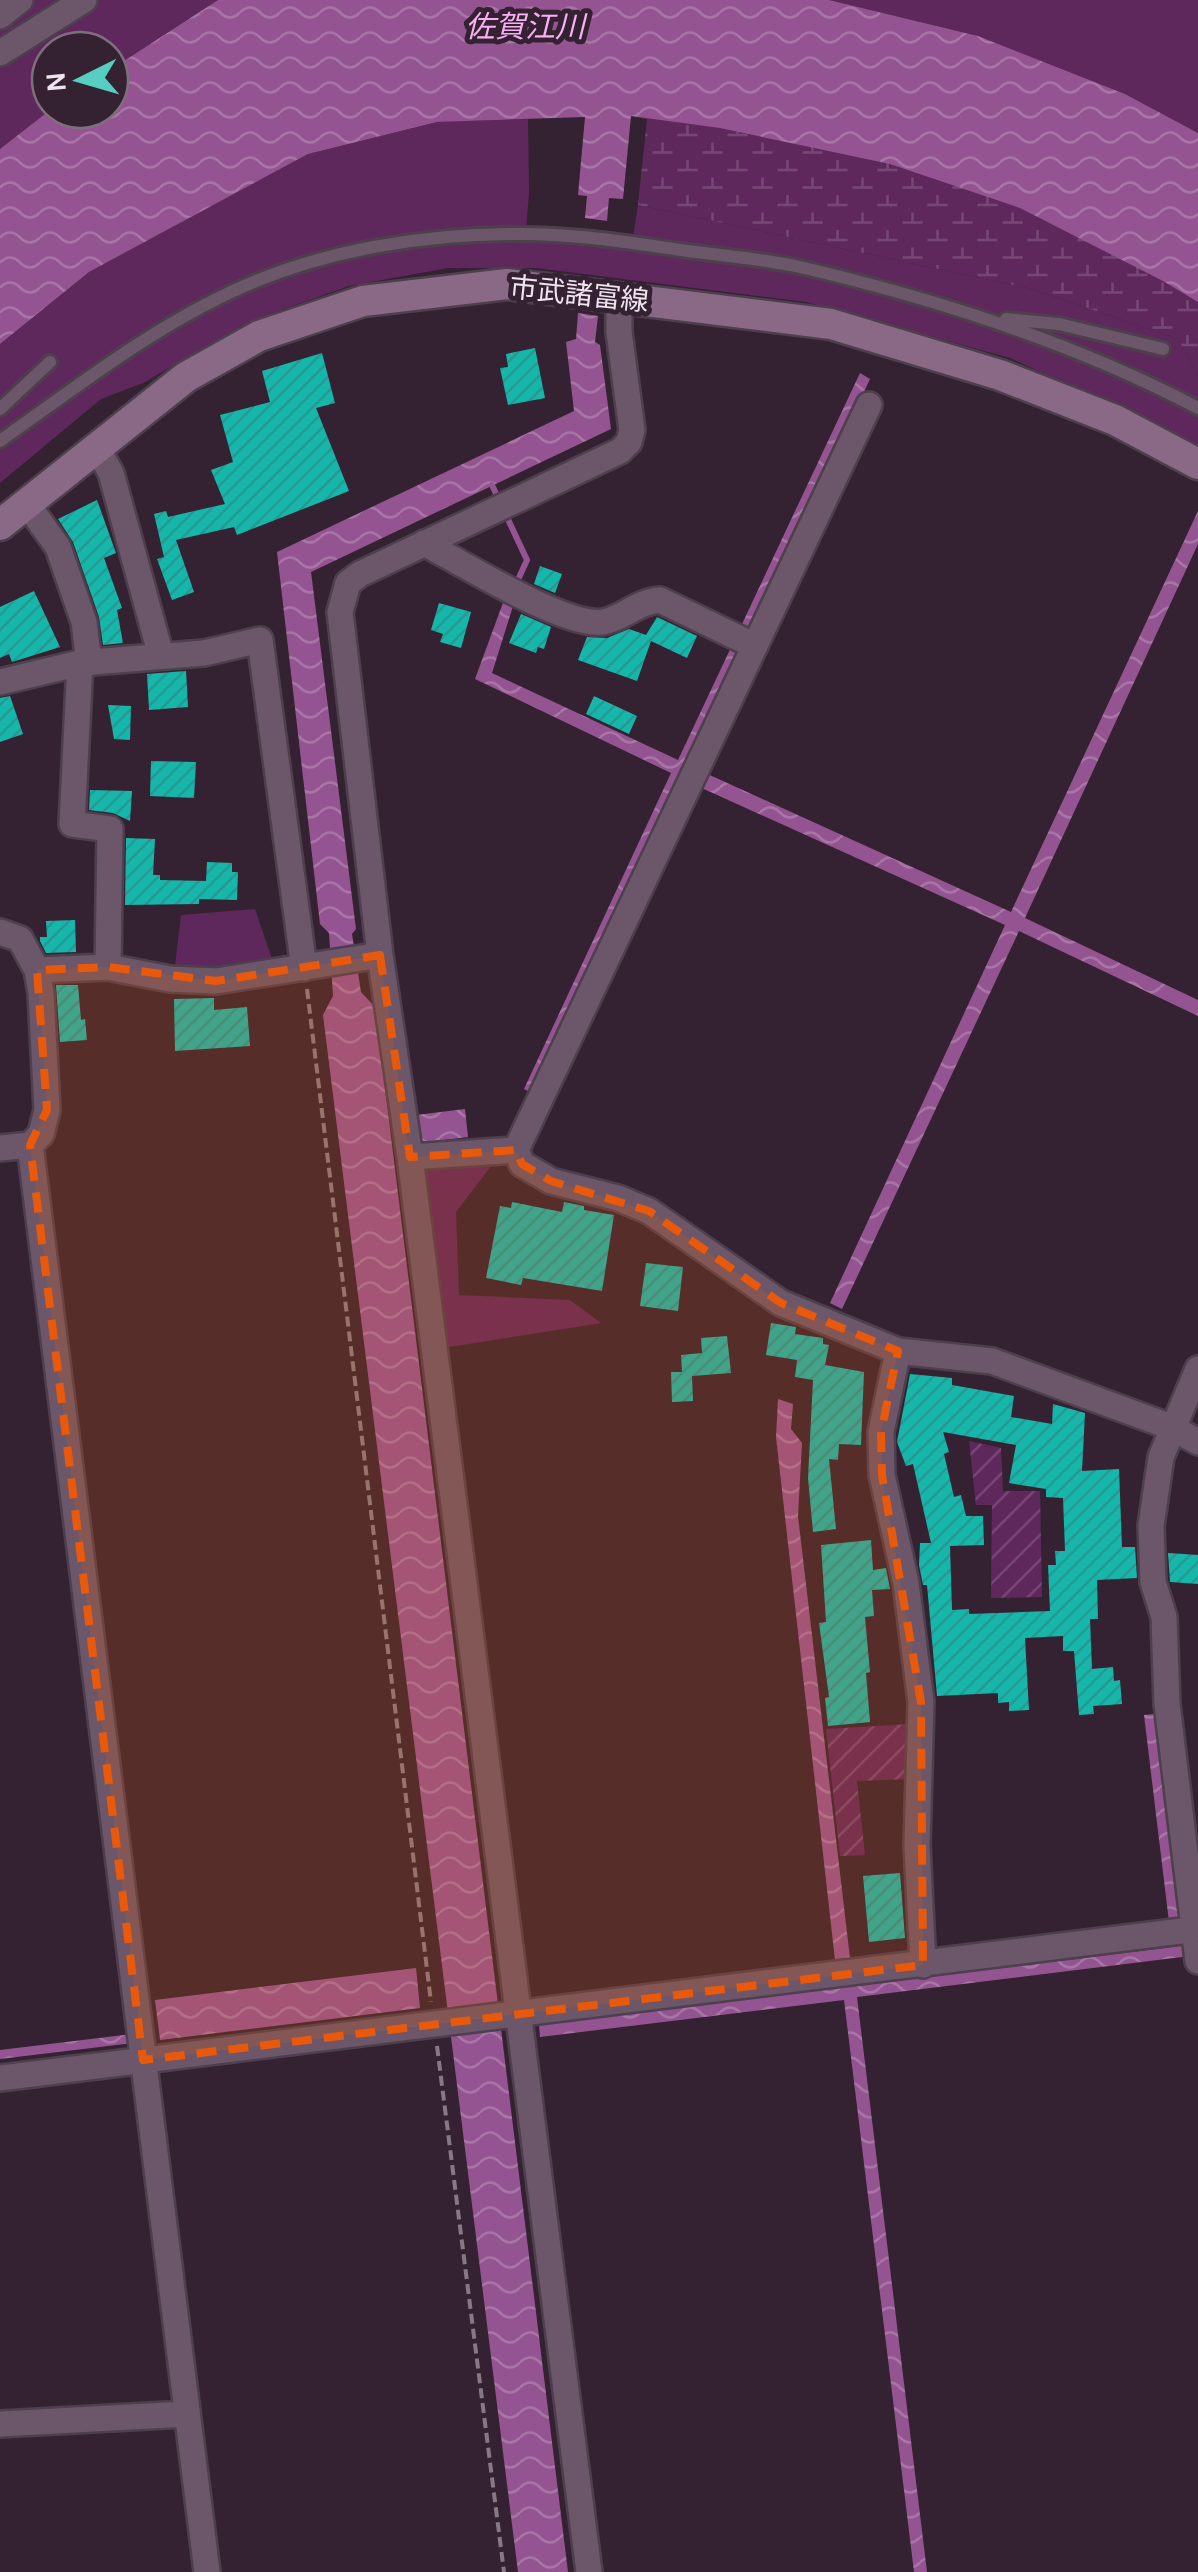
<svg xmlns="http://www.w3.org/2000/svg" width="1198" height="2572" font-family="Karla,'Noto Sans JP',sans-serif">
  <style>
    .grass { fill: #5f285d }
    .wetland { fill: url(#wetland-marsh) }
    .garden { fill: url(#garden-furrows) }
    .water { fill: url(#water-waves) }
    .lines { fill: none; stroke-linecap: round; stroke-linejoin: round }
    .stream { stroke: #945491; stroke-width: 6 }
    .building { fill: url(#building-hatch); fill-rule: evenodd }
    .lane-casing { stroke: #4e3f4d; stroke-width: 18 }
    .street-casing { stroke: #4e3f4d; stroke-width: 30 }
    .secondary-casing { stroke: #4e3f4d; stroke-width: 35 }
    .path { stroke: #887887; stroke-width: 4; stroke-dasharray: 10 5; stroke-linecap: butt }
    .lane { stroke: #6b5769; stroke-width: 12 }
    .street { stroke: #6b5769; stroke-width: 25 }
    .secondary { stroke: #896986; stroke-width: 30 }
    .marked { fill: #e8590c; fill-opacity: 0.2; stroke: #e8590c; stroke-width: 8; stroke-dasharray: 20 12; stroke-linejoin: round }
    .labels { text-anchor: middle; dominant-baseline: central; stroke-width: 10; stroke-linejoin: round; paint-order: stroke }
    .street-label { font-size: 28px; fill: #efe3ee; stroke: #342233 }
    .water-label { font-size: 30px; font-style: italic; fill: #f8b0f3; stroke: #342233 }
  </style>
  <defs>
    <pattern id="wetland-marsh" width="20" height="14" patternUnits="userSpaceOnUse" patternTransform="scale(2.5)"><rect width="20" height="14" fill="#5f285d"/><path d="M1 5h8M5 5V1M11 12h8M15 12V8" fill="none" stroke="#764775"/></pattern>
    <pattern id="garden-furrows" width="10" height="10" patternUnits="userSpaceOnUse" patternTransform="scale(2.5)"><rect width="10" height="10" fill="#5f285d"/><path d="M-1 1l2-2M0 10L10 0M9 11l2-2" fill="none" stroke="#764775"/></pattern>
    <pattern id="water-waves" width="16" height="10" patternUnits="userSpaceOnUse" patternTransform="scale(2.5)"><rect width="16" height="10" fill="#945491"/><path d="M0 5q4-4 8 0t8 0" fill="none" stroke="#a875a6"/></pattern>
    <pattern id="building-hatch" width="6" height="6" patternUnits="userSpaceOnUse" patternTransform="scale(2.5)"><rect width="6" height="6" fill="#17b6ab"/><path d="M-1 1l2-2M0 6l6-6M5 7l2-2" fill="none" stroke="#239a92"/></pattern>
  </defs>
  <rect width="100%" height="100%" fill="#342233"/>
  <path class="grass" d="M0 0H218L110 70V50H50V110L0 149Z
    M829 0H1198V133L1125 94 978 36Z
    M528 119 529 193 525 241 631 250 638 205 1032 289 1178 339 1198 376V445L1010 358 806 302 536 268H448L349 286 248 322 143 383 101 399 0 483V344L89 272 308 154 437 122Z
    M255 909 273 962 174 974 181 915Z
    M498 1157 456 1212 459 1295 570 1300 601 1323 443 1348 420 1169Z"/>
  <path class="wetland" d="M630 116 882 133 1198 268V376L1178 339 1032 289 638 205 647 119Z"/>
  <path class="garden" d="M969 1441 1001 1448 1003 1491H1040L1042 1597 991 1598 992 1505H976Z
    M909 1724 912 1779 857 1781 865 1855 840 1856 826 1729Z"/>
  <path class="water" d="M218 0H829L978 36 1125 94 1198 133V302L1163 281 1020 208 890 164 720 128 631 116 623 199 609 198 607 221 585 218 587 196 578 195 585 117 437 122 308 154 89 272 0 344V149L50 110H110V70Z
    M578 313 598 316 595 342 600 345 611 429 311 572 356 929 352 934 361 992 375 1007 568 2572H518L323 1015 333 996 329 933 320 924 277 552 574 411 566 342 576 339Z
    M860 373 870 379 690 766 1011 912 1198 511V544L1025 918 1198 1000V1016L1019 931 842 1309 830 1303 1005 925 684 780 536 1095 524 1089 671 773 475 679 504 600 514 603 492 673 678 760Z
    M465 1109 468 1137 419 1143 416 1115Z
    M778 1399 793 1404 791 1429 802 1443 798 1516 850 1958 835 1960 776 1437Z
    M1155 1714 1180 1918 1169 1922 1144 1715Z
    M1188 1945 1190 1956 857 1997 927 2572H914L844 2000 540 2037 539 2025Z
    M416 1968 420 2008 160 2040 155 2000Z
    M132 2034 133 2043 0 2059V2050Z"/>
  <g class="lines">
    <path class="stream" d="M492 485 500 502
      M505 513 527 560 516 584"/>
  </g>
  <path class="building" d="M535 348 545 398 508 405 500 368 508 367 506 354Z
    M322 353 335 403 316 408 349 491 237 535 234 527 176 540 194 592 172 600 157 559 164 557 154 514 166 511 168 517 225 504 211 470 233 462 220 415 270 402 262 371Z
    M97 500 116 553 104 558 122 608 117 610 123 643 103 645 99 617 73 542 58 519Z
    M540 566 562 574 555 593 534 584Z
    M34 591 60 647 12 662 9 654 0 658V607Z
    M439 603 471 612 461 648 440 642 443 634 431 630Z
    M521 614 551 627 544 649 538 647 536 653 509 643Z
    M657 617 697 636 687 658 651 641 637 681 578 660 587 637 607 638 629 629 646 635Z
    M186 671 188 707 149 710 147 674Z
    M10 696 23 734 0 742V698Z
    M594 696 637 716 629 734 586 714Z
    M108 705 131 706 130 740 114 739Z
    M151 761 196 762 194 798 150 796Z
    M90 790 132 791 130 821 113 813 89 810Z
    M126 838 155 839 153 875H160V880L206 881 207 862 232 863V872H238L237 900 199 899V904L125 905Z
    M75 920 76 952 46 953 40 941V937H47L46 921Z
    M56 985H78L81 1020 85 1019 87 1040 60 1042Z
    M214 998V1010L247 1007 250 1046 175 1051 174 999Z
    M512 1202 562 1212 564 1202 584 1206V1210L614 1215 602 1291 523 1278 521 1285 486 1278 500 1206 511 1208Z
    M646 1263 683 1267 678 1311 640 1306Z
    M771 1323 796 1327 795 1334 823 1338V1344L829 1345 825 1365 864 1372 861 1445 839 1444 838 1460 829 1459 836 1529 813 1532 808 1478 813 1380 795 1377 797 1360 766 1355Z
    M727 1336 731 1373 692 1376 693 1401 672 1402 671 1372H682L681 1355 702 1353 701 1338Z
    M910 1374 952 1378V1385L1014 1396 1011 1417 1052 1424 1053 1404 1085 1413 1082 1471 1119 1469 1122 1547H1135L1137 1578 1097 1580 1098 1619H1090L1092 1669 1113 1667 1114 1681 1120 1680 1122 1704 1093 1706 1094 1714 1079 1715 1074 1651H1063V1636L1025 1638 1029 1710 1009 1711V1702L998 1703V1693L937 1696 927 1585H923L919 1565 920 1543H931L913 1464 906 1466 897 1442ZM943 1432 1016 1445 1009 1483 1046 1489V1497L1063 1498 1065 1551H1055L1056 1565H1048L1050 1611 969 1614V1609L952 1610 950 1546 984 1545 983 1516H966L961 1495 954 1497 944 1454 949 1452Z
    M871 1540 873 1570 886 1568 890 1589 872 1590 874 1616 865 1617 870 1672 866 1673 870 1722 828 1726 825 1698 829 1697 819 1623 826 1622 821 1545Z
    M1168 1553 1198 1555V1584L1170 1582Z
    M900 1873 905 1938 869 1942 863 1876Z"/>
  <g class="lines">
    <defs>
      <path id="lane" d="M1006 319 1059 324 1163 349
        M0 409 50 362
        M0 441C78 386 154 326 242 287 325 250 424 234 515 234 572 233 631 243 688 251 725 256 763 259 800 267 937 299 1073 342 1198 408"/>
      <path id="street" d="M0 16 20 0
        M0 53 84 0
        M869 405 516 1150 522 1164 551 1181 618 1198 649 1211 781 1303 898 1351 992 1361 1171 1427 1198 1442
        M97 448 111 473 161 656
        M27 504 58 547 84 622 89 663
        M424 543C460 562 566 628 603 622 623 619 638 601 660 600L755 646
        M80 663 72 824 110 829 108 967
        M0 682 80 663 204 653 260 640 304 968
        M0 932 20 939 37 970 41 993 47 1110 41 1134 30 1145 0 1148
        M37 970 108 967 170 979 216 981 380 955
        M30 1145 207 2572
        M410 1157 516 1150
        M898 1351 881 1432 882 1475 906 1583 921 1702 917 1845 923 1965
        M1198 1369 1161 1457 1151 1526 1153 1582 1164 1617 1167 1704 1198 1961
        M0 2078 1198 1929
        M0 2424 186 2414
        M589 2572 410 1157 380 955 340 612 348 583 360 574 620 451 629 442 632 430 619 332V297"/>
      <path id="secondary" d="M0 525 186 377 259 336 363 301 507 284 831 324 1000 375 1115 420 1198 464"/>
    </defs>
    <use href="#lane" class="lane-casing"/>
    <use href="#street" class="street-casing"/>
    <use href="#secondary" class="secondary-casing"/>
    <path class="path" d="M307 989 431 2002
      M437 2046 504 2572"/>
    <use href="#lane" class="lane"/>
    <use href="#street" class="street"/>
    <use href="#secondary" class="secondary"/>
  </g>
  <path class="marked" d="M380 955 410 1157 516 1150 522 1164 551 1181 649 1211 781 1303 898 1351 881 1432 882 1475 921 1702 923 1965 143 2060 30 1145 47 1110 37 970 108 967 216 981Z"/>
  <g class="labels">
    <g class="street-label">
      <text transform="translate(579 294) rotate(6)">市武諸富線</text>
    </g>
    <g class="water-label">
      <text x="525" y="27">佐賀江川</text>
    </g>
  </g>
  <g transform="translate(80 80) rotate(265)"><circle r="48" fill="#342233" stroke="#7f6f7e" stroke-width="2.5"/>
  <path d="M0-8L18 38L0 25L-18 38Z" fill="#57cec2"/>
  <text y="-15" font-size="28" font-weight="bold" text-anchor="middle" fill="#efe3ee">N</text>
  </g>
</svg>
